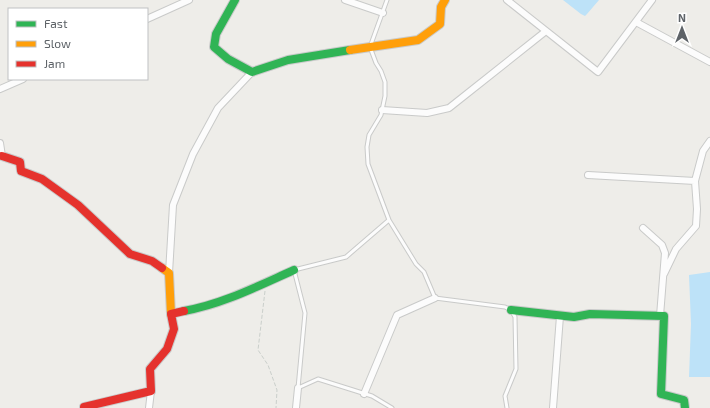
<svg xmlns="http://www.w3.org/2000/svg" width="710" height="408" font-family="'Exo 2',sans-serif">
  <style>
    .water { fill: #bde2f8 }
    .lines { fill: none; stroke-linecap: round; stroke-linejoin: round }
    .lane-casing { stroke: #c9cac9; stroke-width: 5 }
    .street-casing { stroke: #c9cac9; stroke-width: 8 }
    .fast-casing { stroke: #c9caca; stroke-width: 10 }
    .slow-casing { stroke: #c9caca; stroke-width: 10 }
    .jam-casing { stroke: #c9caca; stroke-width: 10 }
    .path { stroke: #cacfcb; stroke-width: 1; stroke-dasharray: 4 2; stroke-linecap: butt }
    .lane { stroke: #fcfcfc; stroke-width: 3 }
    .street { stroke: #fcfcfc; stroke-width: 6 }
    .fast { stroke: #30b455; stroke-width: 8 }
    .slow { stroke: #ff9f0a; stroke-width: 8 }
    .jam { stroke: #e5322d; stroke-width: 8 }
  </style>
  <rect width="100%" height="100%" fill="#eeede9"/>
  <path class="water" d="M563 0H599L587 14 585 16 581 14Z
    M710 272V377H689L691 324 689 275Z"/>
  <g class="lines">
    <defs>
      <path id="lane" d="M387 0 370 47 376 63 381 71 385 82V96L381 115 369 135 367 147 368 164 389 220 416 264 424 272 435 298 505 307 511 310 515 317 516 369 505 396 507 408
        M389 220 346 257 294 270 305 313 298 388 318 379 372 396 392 408"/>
      <path id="street" d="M345 0 383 13
        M507 0 598 72 652 0
        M147 19 189 0
        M636 22 710 62
        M0 89 23 79
        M382 110 427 113 449 108 546 31
        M0 143 2 156H0
        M588 175 695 181
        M643 228 662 245 665 253 660 316
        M169 273 173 205 193 154 218 108 252 72
        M664 274 676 249 696 226 697 209 695 181 703 151 710 141
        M364 394 397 315 435 298
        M149 408 151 391
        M296 408 298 388
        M553 408 560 316"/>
      <path id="fast" d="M235 0 216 34 214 47 228 59 252 72 288 60 350 50
        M511 310 574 317 590 314 664 316 661 394 684 400 685 408
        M184 311C223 304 258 286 294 270"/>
      <path id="slow" d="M350 50 418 40 440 24 441 7 445 0
        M162 268 169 273 171 314"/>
      <path id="jam" d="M2 156 20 162 21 171 42 179 78 205 130 254 152 261 162 268
        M84 408V407L151 391 150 369 167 349 174 329 171 314 184 311"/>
    </defs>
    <use href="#lane" class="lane-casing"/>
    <use href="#street" class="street-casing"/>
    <use href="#fast" class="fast-casing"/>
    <use href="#slow" class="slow-casing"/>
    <use href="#jam" class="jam-casing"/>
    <path class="path" d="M265 291 258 350 268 365 277 390 276 408"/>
    <use href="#lane" class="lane"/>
    <use href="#street" class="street"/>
    <use href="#fast" class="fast"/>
    <use href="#slow" class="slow"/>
    <use href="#jam" class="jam"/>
  </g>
  <rect x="8" y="8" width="140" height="72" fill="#ffffff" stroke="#bfc1c3"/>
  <rect x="16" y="21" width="20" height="6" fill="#30b455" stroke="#bfc1c3"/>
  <text x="44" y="28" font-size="12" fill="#5e6368">Fast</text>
  <rect x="16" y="41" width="20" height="6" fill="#ff9f0a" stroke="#bfc1c3"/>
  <text x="44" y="48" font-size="12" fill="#5e6368">Slow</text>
  <rect x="16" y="61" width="20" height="6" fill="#e5322d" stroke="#bfc1c3"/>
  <text x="44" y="68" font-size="12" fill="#5e6368">Jam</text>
  <g transform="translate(682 28)" stroke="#ffffff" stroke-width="3" paint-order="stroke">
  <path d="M0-3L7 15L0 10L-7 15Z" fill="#5e6368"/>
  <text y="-6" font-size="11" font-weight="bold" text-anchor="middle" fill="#5e6368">N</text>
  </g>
</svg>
